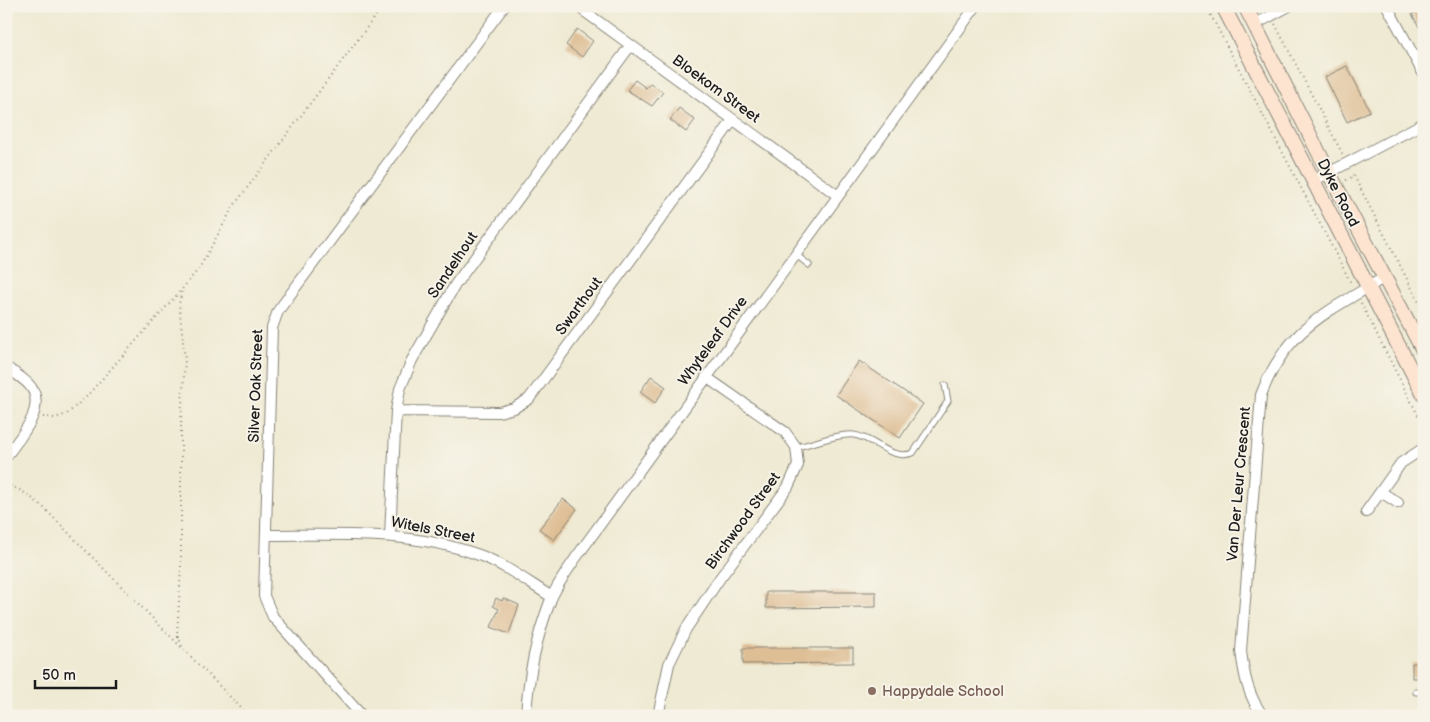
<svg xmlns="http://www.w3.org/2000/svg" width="1430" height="722" font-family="'Balsamiq Sans',sans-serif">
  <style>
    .building { fill: #debe94 }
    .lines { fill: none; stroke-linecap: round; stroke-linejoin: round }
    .lane-casing { stroke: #868378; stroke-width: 7 }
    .street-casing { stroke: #868378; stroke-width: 12 }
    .secondary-casing { stroke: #868378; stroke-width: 16 }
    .path { stroke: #868378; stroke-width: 2; stroke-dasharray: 1 4; stroke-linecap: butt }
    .lane { stroke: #fff; stroke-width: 5 }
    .street { stroke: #fff; stroke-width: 10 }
    .secondary { stroke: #fde4d0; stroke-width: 14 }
    .education-dot { fill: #8d6e63; stroke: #f7f3e8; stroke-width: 2 }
    .labels { text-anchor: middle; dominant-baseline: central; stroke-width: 4; stroke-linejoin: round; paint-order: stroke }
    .street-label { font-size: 15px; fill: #1c1c1c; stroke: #f7f3e8 }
    .education-label { font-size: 15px; fill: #785e54; stroke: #f7f3e8; text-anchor: start }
  </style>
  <rect width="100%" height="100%" fill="#f7f3e8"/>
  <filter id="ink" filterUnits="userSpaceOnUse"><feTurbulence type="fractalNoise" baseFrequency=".02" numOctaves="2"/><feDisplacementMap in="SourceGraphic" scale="10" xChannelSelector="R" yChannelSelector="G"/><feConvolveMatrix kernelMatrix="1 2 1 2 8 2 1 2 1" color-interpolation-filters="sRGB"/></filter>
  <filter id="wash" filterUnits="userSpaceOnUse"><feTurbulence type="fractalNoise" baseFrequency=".0096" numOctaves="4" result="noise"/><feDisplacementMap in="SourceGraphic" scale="20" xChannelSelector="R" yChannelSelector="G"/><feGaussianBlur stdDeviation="1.12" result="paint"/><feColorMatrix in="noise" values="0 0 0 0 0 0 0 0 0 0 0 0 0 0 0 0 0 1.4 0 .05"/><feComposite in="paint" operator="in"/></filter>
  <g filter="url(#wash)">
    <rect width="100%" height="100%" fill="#efead3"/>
    <g id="blocks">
      <path class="building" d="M1424 8V36L1412 14Z
        M577 29 593 41 582 57 566 45Z
        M1347 66 1370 111 1347 122 1325 77Z
        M635 80 646 88 650 83 663 92 652 106 627 90Z
        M679 108 695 120 686 132 670 120Z
        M859 361 923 404 900 438 836 395Z
        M651 376 666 387 655 403 640 392Z
        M563 499 577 509 554 540 539 529Z
        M766 592H876V607L766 608Z
        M496 598 502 601 503 598 519 605 509 634 491 627 499 609 493 606Z
        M743 648H853V663L743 664Z
        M1412 663H1424V678H1412Z"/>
    </g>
  </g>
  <g filter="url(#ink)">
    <use href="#blocks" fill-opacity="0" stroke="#868378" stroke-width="1"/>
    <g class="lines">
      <defs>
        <path id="lane" d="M795 254 809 265
          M796 447C812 444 840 433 854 435 875 438 890 461 913 453L948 401 945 385
          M1416 692H1424"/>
        <path id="street" d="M577 6 837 195
          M1387 6 1424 75
          M1254 25 1289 6
          M1313 181 1424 123
          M6 367C14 373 25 379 31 387 47 410 18 439 6 457
          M396 411 499 412 514 408 529 399 733 120
          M1381 492 1398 503
          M1366 512 1401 463 1424 448
          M266 535C337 535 411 530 479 555 504 564 529 583 552 597
          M390 535 396 411 400 389 412 360 455 285 630 46
          M362 716 273 617 264 596 272 328 278 311 504 6
          M526 716C528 677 537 635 551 599 557 585 567 571 575 559L976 6
          M658 716 669 664 686 629 720 578 788 487 798 465 796 447 785 432 706 377
          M1263 716C1248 696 1244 675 1241 651L1261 395C1287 327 1327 313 1385 277"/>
        <path id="secondary" d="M1223 6 1424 395
          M1245 6 1329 173 1424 352"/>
      </defs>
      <use href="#lane" class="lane-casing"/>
      <use href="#street" class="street-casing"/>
      <use href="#secondary" class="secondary-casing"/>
      <path class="path" d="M1206 6 1352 285
        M1275 24 1343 155
        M1354 176 1424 312
        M1346 180 1354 176 1352 173
        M1361 303 1424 427
        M43 417 55 418 67 414 86 397 183 288 200 267 233 207 383 6
        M6 483 27 494 44 508 249 716
        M182 646 177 634 181 569V419L185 360 179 304 182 290"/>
      <use href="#lane" class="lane"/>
      <use href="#street" class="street"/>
      <use href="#secondary" class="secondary"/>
    </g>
  </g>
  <circle class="education-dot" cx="872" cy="691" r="5"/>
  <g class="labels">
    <g class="street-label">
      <text transform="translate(716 89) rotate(36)">Bloekom Street</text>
      <text transform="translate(1338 193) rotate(63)">Dyke Road</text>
      <text transform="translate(453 265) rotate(-56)">Sandelhout</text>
      <text transform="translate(579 306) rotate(-54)">Swarthout</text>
      <text transform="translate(713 341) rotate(-54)">Whyteleaf Drive</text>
      <text transform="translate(256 386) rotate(-88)">Silver Oak Street</text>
      <text transform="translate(1239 484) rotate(-85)">Van Der Leur Crescent</text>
      <text transform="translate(743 521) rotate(-54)">Birchwood Street</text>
      <text transform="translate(433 530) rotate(11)">Witels Street</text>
    </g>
    <g class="education-label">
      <text x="882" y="691">Happydale School</text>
    </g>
  </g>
  <rect width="1430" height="722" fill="none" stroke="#f7f3e8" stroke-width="25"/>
  <path d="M35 680v8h81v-8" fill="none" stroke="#1c1c1c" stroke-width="2.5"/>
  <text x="42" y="680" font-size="15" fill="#1c1c1c" stroke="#f7f3e8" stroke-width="4" paint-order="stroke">50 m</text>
</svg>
